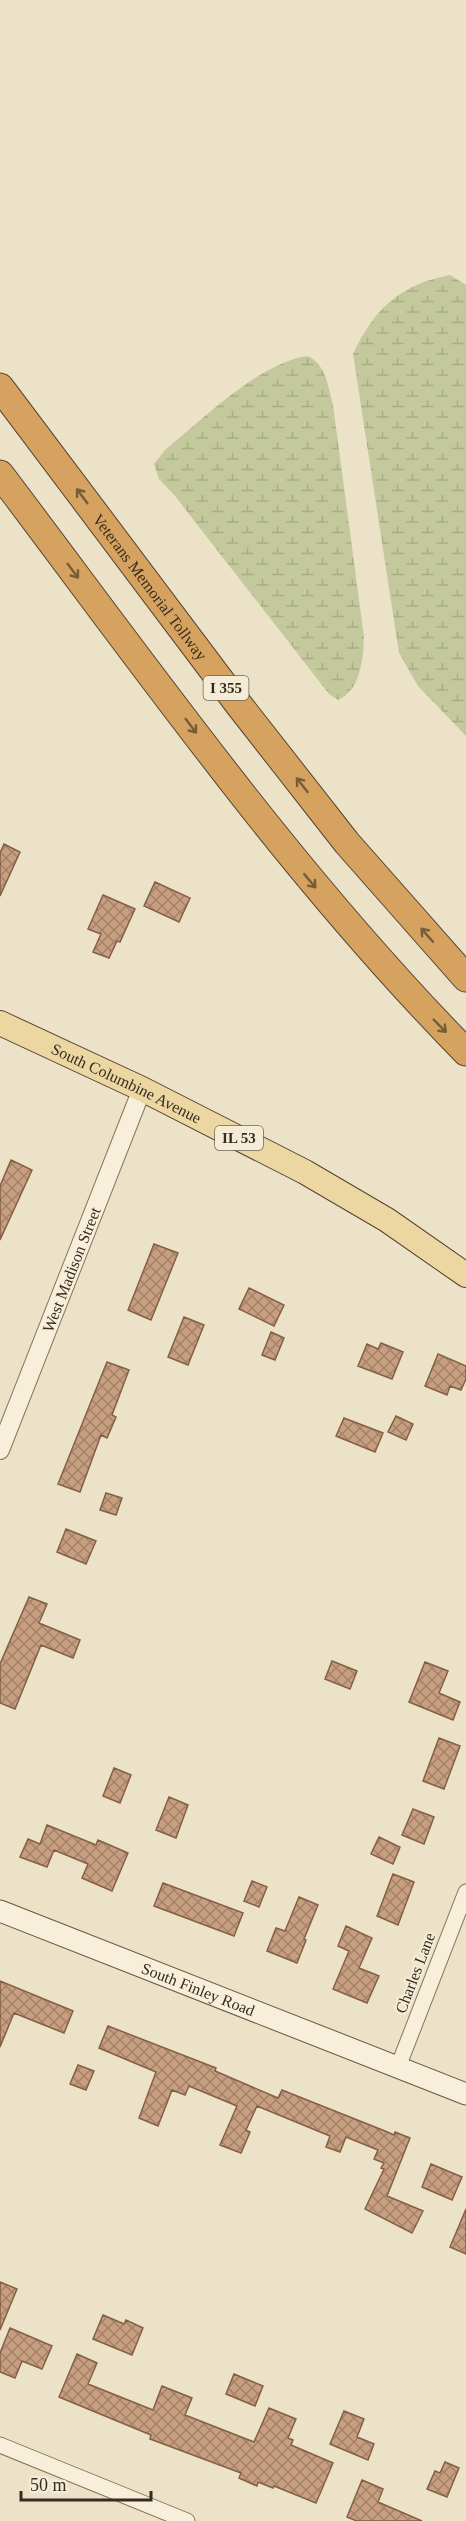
<svg xmlns="http://www.w3.org/2000/svg" width="466" height="2521" font-family="Georgia,serif">
  <style>
    .wetland { fill: url(#wetland-marsh) }
    .building { fill: url(#building-cross-hatch); stroke: #845f45; stroke-width: 1.5 }
    .lines { fill: none; stroke-linecap: round; stroke-linejoin: round }
    .minor-casing { stroke: #86745e; stroke-width: 17 }
    .tertiary-casing { stroke: #86745e; stroke-width: 20 }
    .secondary-casing { stroke: #685541; stroke-width: 23 }
    .primary-casing { stroke: #554331; stroke-width: 26 }
    .motorway-casing { stroke: #554331; stroke-width: 29 }
    .minor { stroke: #f7efda; stroke-width: 15 }
    .tertiary { stroke: #f7efda; stroke-width: 18 }
    .secondary { stroke: #f7efda; stroke-width: 21 }
    .primary { stroke: #ecd6a2; stroke-width: 24 }
    .motorway { stroke: #d5a35f; stroke-width: 27 }
    .oneway { stroke: #775c39 }
    .labels { text-anchor: middle; dominant-baseline: central; stroke-width: 4.5; stroke-linejoin: round; paint-order: stroke }
    .shield { fill: #f4ecd7; stroke: #706657; stroke-width: 1.5 }
    .shield-label { font-size: 15px; font-weight: bold; fill: #382c20 }
    .street-label { font-size: 16px; fill: #382c20; stroke: #f4ecd7 }
  </style>
  <defs>
    <pattern id="wetland-marsh" width="20" height="14" patternUnits="userSpaceOnUse" patternTransform="scale(1.5)"><rect width="20" height="14" fill="#c3c99c"/><path d="M1 5h8M5 5V1M11 12h8M15 12V8" fill="none" stroke="#a8ad86"/></pattern>
    <pattern id="building-cross-hatch" width="8" height="8" patternUnits="userSpaceOnUse" patternTransform="scale(1.5)"><rect width="8" height="8" fill="#c79f80"/><path d="M0 0l8 8M0 8l8-8" fill="none" stroke="#a38268"/></pattern>
  </defs>
  <rect width="100%" height="100%" fill="#ece2c7"/>
  <path class="wetland" d="M450 275 466 285V736L418 686 399 653 353 354C374 309 401 284 450 275Z
    M308 356C326 365 328 386 333 405L364 637C363 659 361 690 338 700L329 694 175 496 159 479 154 464 165 450C202 420 260 362 308 356Z"/>
  <path class="building" d="M4 844 20 852 0 896V853Z
    M155 882 190 898 179 922 144 906Z
    M103 895 135 909 120 942 117 941 109 958 93 952 101 934 88 929Z
    M11 1160 32 1170 0 1240V1186Z
    M154 1244 178 1253 151 1320 128 1310Z
    M249 1288 284 1305 274 1326 239 1309Z
    M184 1317 204 1325 188 1365 168 1357Z
    M271 1332 284 1338 275 1360 262 1355Z
    M381 1343 403 1352 392 1379 358 1366 367 1344 378 1349Z
    M438 1354 466 1366V1379L461 1390 450 1386 447 1395 425 1386Z
    M107 1362 129 1370 112 1415 116 1417 107 1438 101 1435 80 1492 58 1484Z
    M396 1416 413 1424 406 1440 388 1432Z
    M344 1418 383 1433 375 1452 336 1436Z
    M106 1493 122 1498 116 1515 100 1510Z
    M66 1529 96 1541 86 1564 57 1552Z
    M29 1597 47 1604 39 1623 80 1640 73 1658 41 1645 15 1709 0 1703V1664Z
    M332 1661 357 1671 350 1689 325 1679Z
    M425 1662 448 1671 439 1693 460 1702 453 1720 409 1702Z
    M439 1738 460 1746 444 1789 423 1781Z
    M114 1768 131 1775 120 1803 103 1796Z
    M169 1797 188 1805 176 1838 156 1830Z
    M413 1809 434 1817 424 1844 402 1835Z
    M47 1825 96 1845 98 1840 128 1853 112 1891 82 1878 88 1864 54 1850 47 1867 20 1857 28 1839 40 1844Z
    M379 1837 400 1847 393 1864 371 1854Z
    M393 1874 414 1882 398 1925 377 1916Z
    M252 1881 267 1887 259 1907 244 1901Z
    M163 1883 243 1913 234 1936 154 1906Z
    M299 1897 318 1905 304 1939 306 1940 297 1963 267 1951 276 1928 285 1931Z
    M346 1926 372 1938 359 1968 379 1976 367 2003 333 1989 349 1951 338 1946Z
    M0 1981 73 2011 64 2033 14 2013 0 2047Z
    M108 2026 216 2068 215 2071 278 2098 282 2090 385 2131 394 2135 395 2132 410 2138 387 2196 423 2211 412 2233 365 2209 384 2169 381 2168 384 2163 374 2159 378 2150 346 2137 340 2152 326 2147 330 2136 257 2106 246 2130 250 2132 241 2153 220 2145 237 2106 189 2086 185 2095 172 2090 158 2126 139 2118 156 2072 99 2048Z
    M78 2065 94 2071 86 2090 70 2084Z
    M431 2164 462 2177 452 2200 422 2187Z
    M466 2209V2254L450 2247Z
    M0 2282 17 2289 0 2330Z
    M103 2315 124 2324 126 2320 143 2328 132 2355 93 2339Z
    M10 2328 52 2346 42 2369 22 2361 15 2378 0 2372V2353Z
    M77 2354 97 2363 88 2384 153 2410 162 2386 192 2398 185 2415 254 2442 269 2408 296 2419 288 2438 293 2440 291 2445 333 2463 316 2503 274 2486 273 2488 258 2482 257 2486 239 2478 241 2473 150 2439 151 2435 59 2397Z
    M234 2374 263 2386 255 2406 226 2394Z
    M344 2411 364 2419 357 2437 374 2444 368 2460 330 2444Z
    M445 2462 459 2468 447 2497 427 2489 435 2471 440 2473Z
    M362 2480 383 2489 378 2502 422 2521H357L347 2517Z"/>
  <g class="lines">
    <defs>
      <path id="minor" d="M398 2067 466 1892
        M0 2445 187 2521"/>
      <g id="tertiary">
        <path id="s1" d="M0 1450 142 1089"/>
      </g>
      <g id="secondary">
        <path id="s2" d="M0 1911 466 2094"/>
      </g>
      <g id="primary">
        <path id="s3" d="M0 1023 142 1089 305 1172 387 1220 466 1275"/>
      </g>
      <g id="motorway">
        <path id="s4" d="M0 387 239 705 347 843 466 978"/>
        <path d="M0 474C149 671 292 875 466 1052"/>
      </g>
    </defs>
    <use href="#minor" class="minor-casing"/>
    <use href="#tertiary" class="tertiary-casing"/>
    <use href="#secondary" class="secondary-casing"/>
    <use href="#primary" class="primary-casing"/>
    <use href="#motorway" class="motorway-casing"/>
    <use href="#minor" class="minor"/>
    <use href="#tertiary" class="tertiary"/>
    <use href="#secondary" class="secondary"/>
    <use href="#primary" class="primary"/>
    <use href="#motorway" class="motorway"/>
  </g>
  <defs><path id="oneway-shaft" d="M-6 0H5M1.5-3L5.5 0L1.5 3" fill="none" stroke-width="1.6" stroke-linecap="round" stroke-linejoin="round" transform="scale(1.5)"/></defs>
  <g class="oneway">
    <use href="#oneway-shaft" transform="translate(82 496) rotate(-127)"/>
    <use href="#oneway-shaft" transform="translate(73 571) rotate(53)"/>
    <use href="#oneway-shaft" transform="translate(191 726) rotate(53)"/>
    <use href="#oneway-shaft" transform="translate(302 785) rotate(-128)"/>
    <use href="#oneway-shaft" transform="translate(310 881) rotate(50)"/>
    <use href="#oneway-shaft" transform="translate(427 935) rotate(-131)"/>
    <use href="#oneway-shaft" transform="translate(440 1026) rotate(45)"/>
  </g>
  <g class="labels">
    <g class="shield">
      <rect x="203.5" y="676" width="45" height="24" rx="4.5"/>
      <rect x="215" y="1126" width="48" height="24" rx="4.5"/>
    </g>
    <g class="shield-label">
      <text x="226" y="688">I 355</text>
      <text x="239" y="1138">IL 53</text>
    </g>
    <g class="street-label">
      <text stroke="none"><textPath href="#s4" startOffset="250">Veterans Memorial Tollway</textPath></text>
      <text stroke="none"><textPath href="#s3" startOffset="140">South Columbine Avenue</textPath></text>
      <text stroke="none"><textPath href="#s1" startOffset="194">West Madison Street</textPath></text>
      <text transform="translate(415 1973) rotate(-69)">Charles Lane</text>
      <text stroke="none"><textPath href="#s2" startOffset="213">South Finley Road</textPath></text>
    </g>
  </g>
  <path d="M21 2491v9h130v-9" fill="none" stroke="#382c20" stroke-width="3"/>
  <text x="30" y="2491" font-size="18" fill="#382c20" stroke="#f4ecd7" stroke-width="4.5" paint-order="stroke">50 m</text>
</svg>
